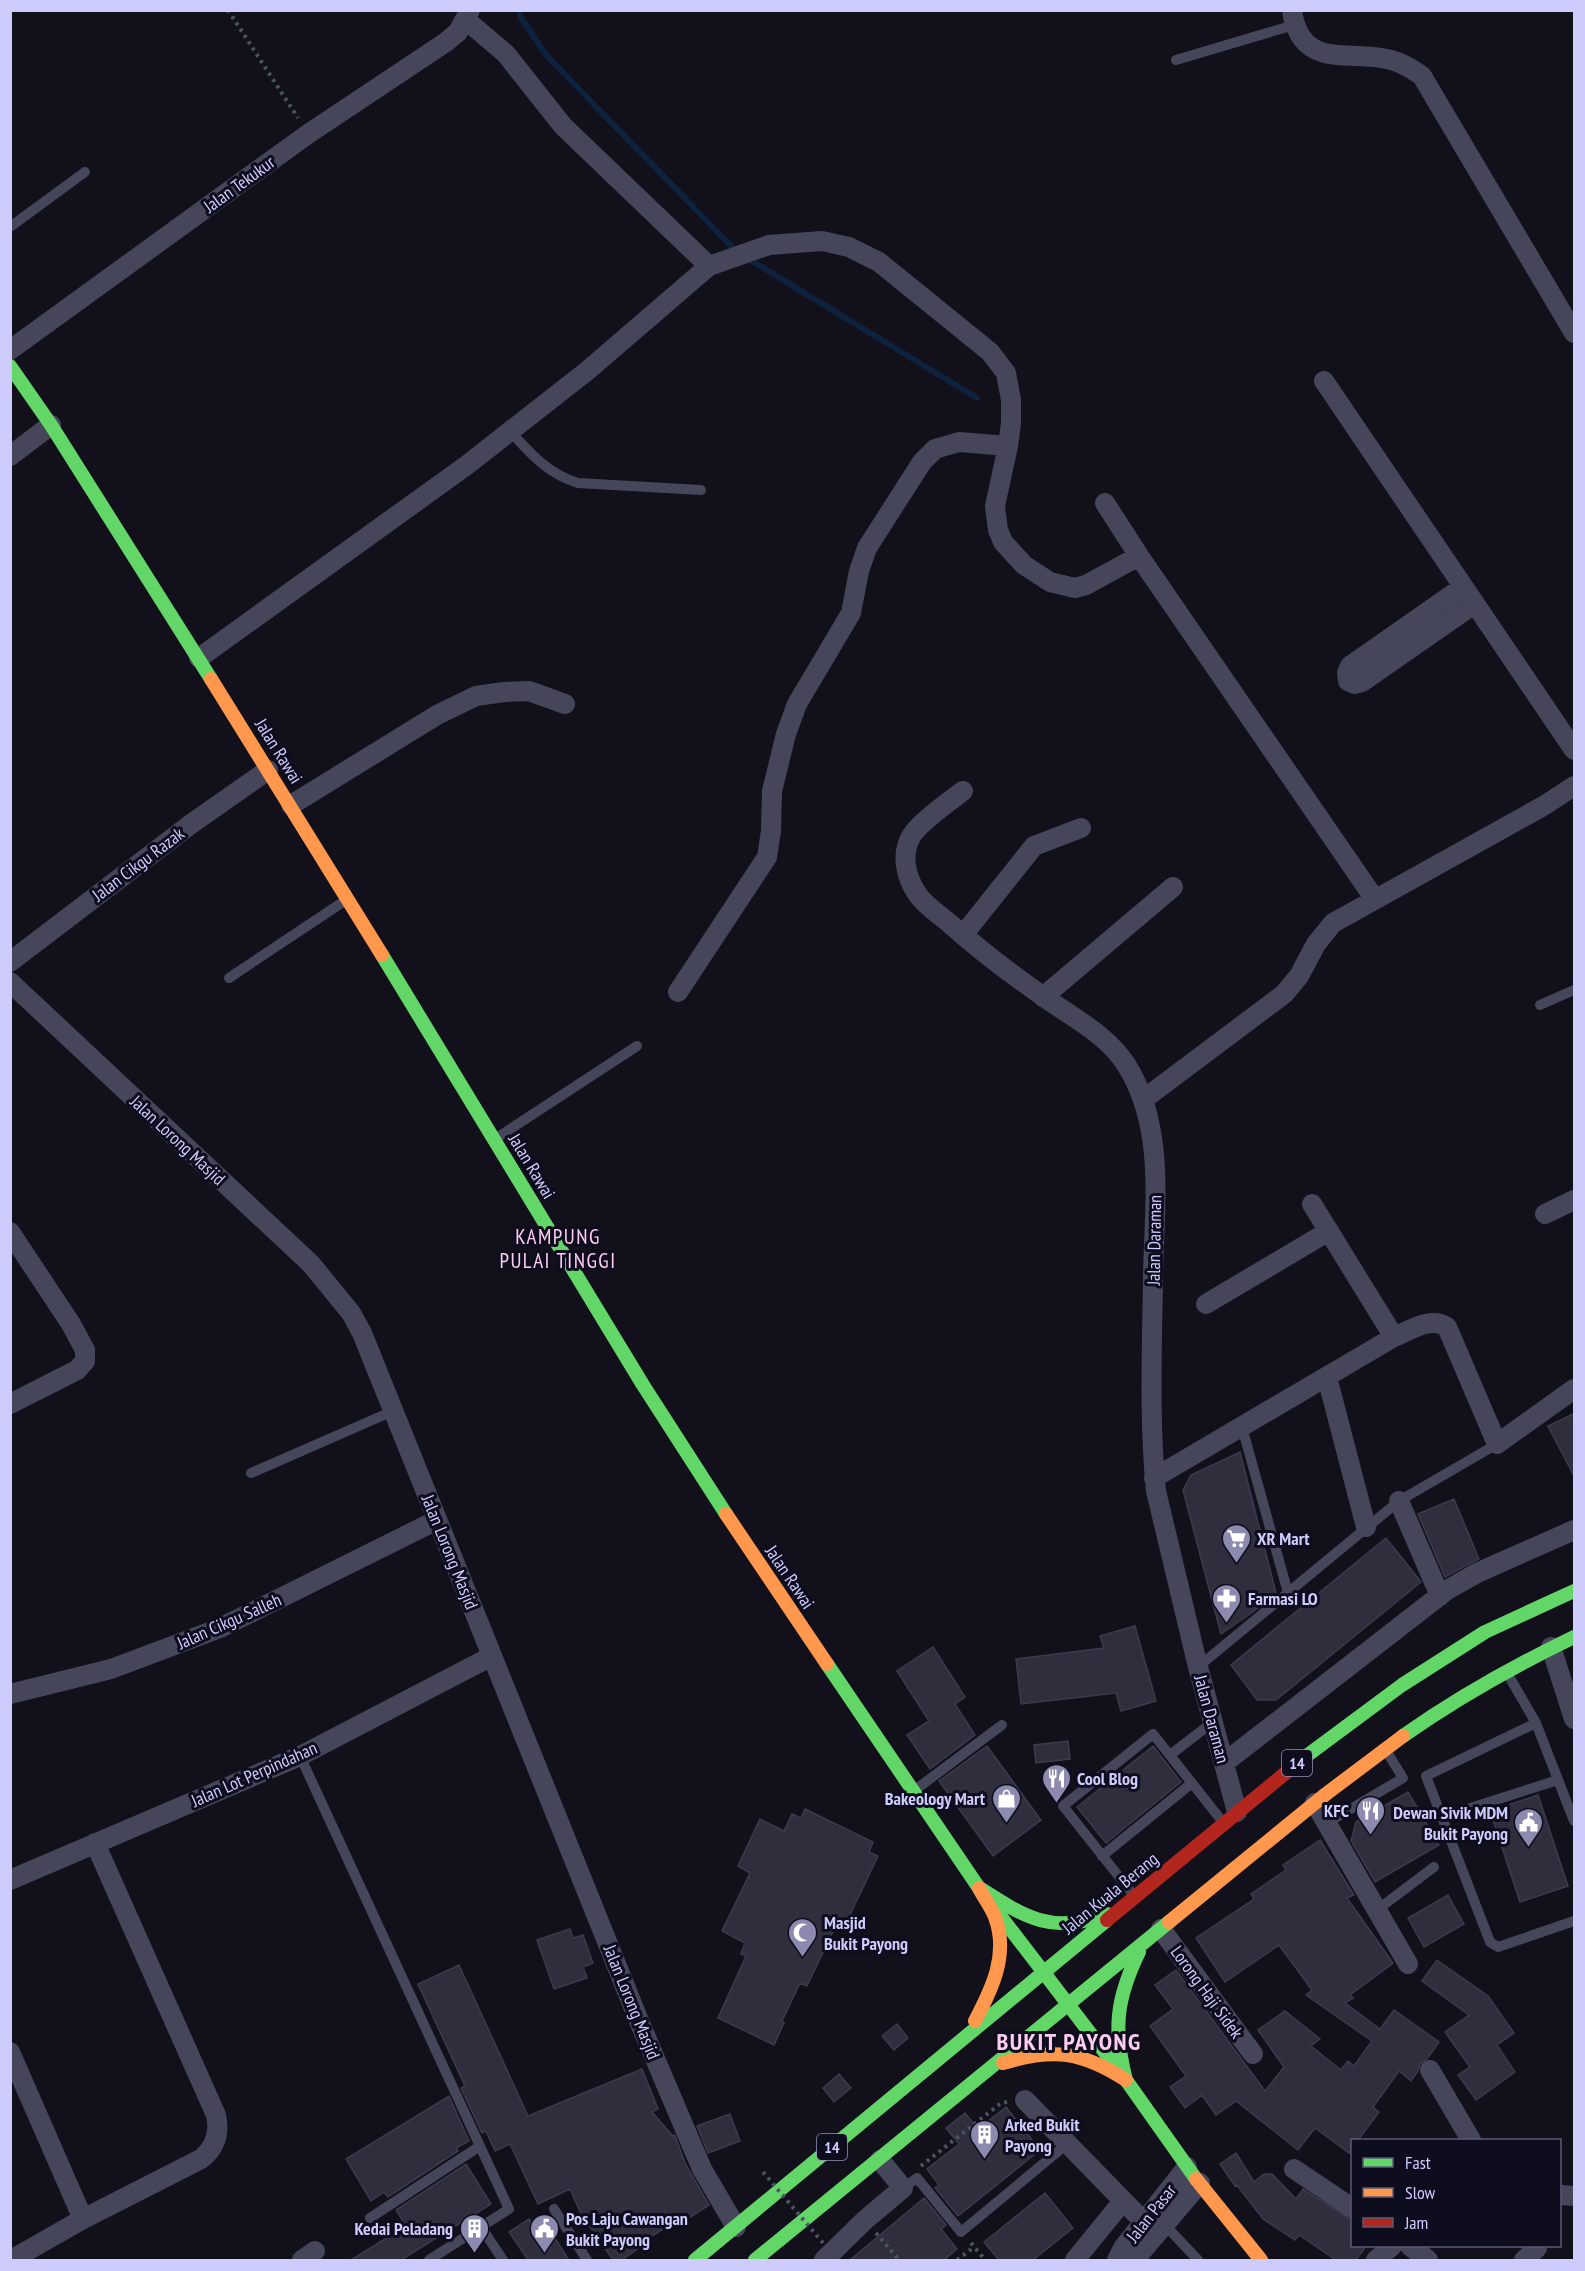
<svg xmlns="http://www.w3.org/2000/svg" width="1585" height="2271" font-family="'PT Sans Narrow',sans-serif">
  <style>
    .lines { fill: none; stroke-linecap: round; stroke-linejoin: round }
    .stream { stroke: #0e223d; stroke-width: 6 }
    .building { fill: #302e3c; stroke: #3d3a4e; stroke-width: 1.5 }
    .path { stroke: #485661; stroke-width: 4; stroke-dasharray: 3 4.5; stroke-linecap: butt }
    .lane { stroke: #46465a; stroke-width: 10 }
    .street { stroke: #46465a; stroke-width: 20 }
    .fast { stroke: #63d668; stroke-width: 14 }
    .slow { stroke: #ff974d; stroke-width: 14 }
    .jam { stroke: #b3261e; stroke-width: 14 }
    .path-bridge { stroke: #485661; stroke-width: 4; stroke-dasharray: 3 4.5; stroke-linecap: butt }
    .labels { text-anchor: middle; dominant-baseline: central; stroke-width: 6; stroke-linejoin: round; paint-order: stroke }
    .shield { fill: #0e0d1d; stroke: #9492ba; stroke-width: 1.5 }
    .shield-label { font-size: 16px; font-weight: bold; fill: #cecbfd }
    .street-label { font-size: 18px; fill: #cecbfd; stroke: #0e0d1d }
    .poi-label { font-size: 18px; font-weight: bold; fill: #cecbfd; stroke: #0e0d1d; text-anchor: start }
    .quarter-label { font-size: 21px; letter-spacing: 1.5px; fill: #fdcdee; stroke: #0e0d1d }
    .district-label { font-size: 24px; font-weight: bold; letter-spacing: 1.5px; fill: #fdcdee; stroke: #0e0d1d }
  </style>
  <rect width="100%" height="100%" fill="#12101a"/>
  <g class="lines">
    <path class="stream" d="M519 10 521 18 547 56 736 251
      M747 258 977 398"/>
  </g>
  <path class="building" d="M1575 1413V1478L1548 1426Z
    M1240 1452 1276 1593 1254 1611 1221 1634 1183 1490 1191 1475Z
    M1454 1499 1479 1559 1445 1577 1418 1514Z
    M1386 1538 1421 1582 1276 1700H1257L1231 1665Z
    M1135 1626 1156 1701 1121 1711 1116 1693 1021 1704 1016 1659 1104 1648 1100 1636Z
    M933 1647 965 1697 955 1704 975 1735 930 1769 907 1735 929 1721 897 1671Z
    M1068 1741 1070 1759 1036 1763 1034 1745Z
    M987 1746 1041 1820 993 1856 939 1781Z
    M1153 1746 1181 1782 1106 1843 1077 1807Z
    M1408 1792 1439 1845 1375 1882 1351 1841 1356 1822Z
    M1538 1795 1568 1886 1520 1902 1490 1811Z
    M805 1809 873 1842 869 1852 878 1856 847 1921 840 1917 807 1986 800 1983 782 2021 784 2023 774 2045 718 2018 746 1956 741 1954 745 1943 722 1931 750 1873 738 1866 760 1819 784 1831 792 1814 801 1818Z
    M1320 1840 1354 1895 1347 1898 1393 1963 1350 1995 1353 1998 1345 2003 1380 2029 1394 2010 1439 2042 1427 2059 1420 2064 1418 2071 1411 2081 1399 2071 1373 2107 1379 2112 1358 2140H1353V2148L1349 2153 1315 2128 1298 2150 1236 2101 1216 2115 1202 2095 1185 2108 1170 2087 1186 2076 1150 2026 1173 2009 1155 1985 1176 1970 1265 2091 1284 2067 1258 2030 1285 2011 1320 2039 1311 2046 1341 2070 1348 2061 1354 2066 1372 2041 1306 1995 1312 1990 1279 1945 1225 1982 1196 1938 1254 1899 1251 1894 1286 1870 1283 1865Z
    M1448 1895 1464 1924 1424 1947 1408 1918Z
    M570 1929 573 1938 583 1935 593 1963 583 1967 587 1978 554 1989 537 1940Z
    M1437 1960 1488 1996 1514 2033 1497 2045 1515 2072 1476 2100 1458 2075 1470 2067 1445 2032 1469 2015 1422 1981Z
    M459 1965 528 2116 642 2069 658 2109 652 2112 673 2136 675 2135 685 2163 709 2205 680 2224 677 2220 649 2238 650 2240 622 2260H613L581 2214 570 2189 538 2204 510 2144 495 2151 486 2131 482 2133 461 2088 465 2086 418 1984Z
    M897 2024 908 2038 894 2050 882 2036Z
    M839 2074 851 2088 834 2102 823 2088Z
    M449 2096 469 2141 456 2148 458 2151 388 2197 384 2192 371 2201 346 2159Z
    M1006 2107 1040 2150 958 2216 935 2188 939 2185 927 2169 959 2144 946 2128 965 2113 978 2129Z
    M730 2114 740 2141 708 2153 697 2126Z
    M1236 2153 1254 2182 1264 2174H1272L1296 2199 1303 2189 1353 2221V2246H1366L1356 2260H1336L1299 2235 1295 2240 1263 2219 1237 2185 1235 2186 1220 2164Z
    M466 2164 491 2204 401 2260H351L406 2226 396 2210Z
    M1045 2193 1073 2228 1033 2260H999L984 2242Z
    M924 2198 946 2225 941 2229 957 2249 944 2260H850Z
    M529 2219 542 2238 551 2232 569 2260H528L509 2232Z"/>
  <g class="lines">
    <path class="path" d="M228 10 298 118
      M921 2166 1001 2103 1008 2102
      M876 2233 899 2260
      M971 2243 985 2260
      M957 2260 974 2247"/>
    <path class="lane" d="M1176 60 1294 25
      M10 227 85 172
      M510 431C531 454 548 474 578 483L701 490
      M229 978 346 900
      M1540 1005 1574 990
      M495 1139 637 1046
      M1242 1427 1288 1593
      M251 1473 393 1411
      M1198 1667 1399 1501 1497 1444
      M1507 1673 1536 1723 1574 1821
      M1536 1723 1426 1776 1490 1942 1498 1947 1574 1921
      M1170 1755 1213 1722
      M300 1756 509 2209 429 2260
      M915 1790 1002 1725
      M1442 1817 1558 1780
      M1327 1823 1403 1778 1387 1752
      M1102 1856 1192 1783
      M1132 1893 1063 1806 1153 1734 1222 1821
      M1377 1910 1434 1867
      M903 2188 917 2178 961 2232 1067 2144
      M554 2209 587 2260
      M370 2218 480 2146
      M1165 2225 1198 2260
      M481 2227 503 2260"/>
    <path class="street" d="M1292 10C1301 77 1360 44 1402 64 1409 67 1416 72 1422 76L1574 333
      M466 20 506 54 563 126 709 266
      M10 350 308 134 446 42 458 32 470 10
      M1324 381 1574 750
      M10 456 51 425
      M1105 503 1139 556 1374 898
      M1463 587 1350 666 1347 673 1348 681 1355 684 1362 682 1474 604
      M199 658 467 465 587 371 709 266 769 245 822 241 849 247 879 262 990 352 1006 373 1011 400V423L1008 446 995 506 998 530 1003 542 1024 565 1050 582 1075 588 1086 585 1139 556
      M963 791C950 801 920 822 912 835 900 854 906 878 918 895 925 905 938 914 948 922 978 949 1011 974 1044 997 1073 1018 1108 1035 1127 1066 1166 1129 1154 1207 1153 1278 1152 1349 1149 1421 1156 1491L1198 1667 1237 1812
      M291 805 437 715 476 696 504 692 529 691 565 704
      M963 935 1034 846 1081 828
      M10 962 191 824 268 770
      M10 982 311 1264 351 1313 362 1333 639 2021 702 2169 736 2227
      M678 992 767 857 771 831 772 791 786 734 797 704 851 613 859 571 867 548 922 462 935 449 959 442 1008 446
      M1043 997 1173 887
      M1144 1099 1284 994 1299 976 1316 944 1333 923 1545 805 1574 786
      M1312 1204 1394 1337
      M1545 1214 1574 1200
      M10 1232 71 1324 85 1350V1361L77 1370 10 1404
      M1206 1304 1329 1231
      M1327 1377 1366 1527
      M1154 1478 1394 1337C1411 1330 1431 1316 1447 1327L1497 1444 1574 1389
      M1399 1501 1440 1596
      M1551 1647 1574 1719
      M10 1694 111 1669 220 1628 437 1520
      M1224 1763 1447 1590 1477 1573 1574 1530
      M1315 1803 1408 1964
      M10 1880 300 1756 492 1656
      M1161 1929 1253 2054
      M10 2052 83 2219
      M1430 2070 1471 2140
      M1025 2100 1144 2222
      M1294 2169 1352 2208
      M1560 2195 1574 2196
      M1410 2246 1428 2260
      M11 2260 83 2219 201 2159C215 2148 220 2133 216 2115L95 1843
      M302 2260 315 2251
      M824 2260 865 2220 903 2188 880 2160
      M1075 2260 1123 2201
      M1117 2260 1123 2248 1187 2167
      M1132 2260 1136 2258 1200 2183
      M1376 2260 1392 2246
      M1524 2260 1537 2248"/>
    <path class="fast" d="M10 366 51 425 211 679
      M382 955 643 1385 726 1514
      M827 1664 979 1888 1126 2080 1196 2179
      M1403 1736C1457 1698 1514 1666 1574 1637
      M1305 1757 1402 1685 1485 1632 1574 1591
      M981 1889C1026 1918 1053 1935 1107 1914
      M1126 2080C1113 2030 1116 1999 1139 1952
      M695 2260 1107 1920
      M755 2260 1169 1922"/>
    <path class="slow" d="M211 679 382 955
      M726 1514 827 1664
      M1169 1922 1326 1794 1403 1736
      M975 2021C992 1989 1009 1954 995 1917 991 1907 984 1898 979 1888
      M1003 2063C1053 2048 1081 2051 1126 2080
      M1196 2179 1261 2260"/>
    <path class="jam" d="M1107 1920 1305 1757"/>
    <path class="path-bridge" d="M763 2172 823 2243"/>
  </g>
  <defs>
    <symbol id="supermarket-pin" viewBox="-11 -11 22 30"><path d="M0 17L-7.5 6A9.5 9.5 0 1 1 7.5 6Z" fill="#8c8aae" stroke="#0e0d1d"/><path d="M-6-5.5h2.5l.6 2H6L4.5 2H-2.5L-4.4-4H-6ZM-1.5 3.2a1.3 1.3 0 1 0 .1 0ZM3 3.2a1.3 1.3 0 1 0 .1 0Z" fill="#fff"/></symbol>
    <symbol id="pharmacy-pin" viewBox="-11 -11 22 30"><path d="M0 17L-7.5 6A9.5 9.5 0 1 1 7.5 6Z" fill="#8c8aae" stroke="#0e0d1d"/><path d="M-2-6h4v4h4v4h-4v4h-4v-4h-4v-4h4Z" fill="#fff"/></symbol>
    <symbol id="restaurant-pin" viewBox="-11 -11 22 30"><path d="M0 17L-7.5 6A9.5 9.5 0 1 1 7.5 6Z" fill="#8c8aae" stroke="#0e0d1d"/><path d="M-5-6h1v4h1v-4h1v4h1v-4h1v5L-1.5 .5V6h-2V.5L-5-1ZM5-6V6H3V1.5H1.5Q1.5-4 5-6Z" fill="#fff"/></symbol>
    <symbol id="shop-pin" viewBox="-11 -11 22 30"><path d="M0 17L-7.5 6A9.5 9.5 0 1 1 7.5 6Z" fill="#8c8aae" stroke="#0e0d1d"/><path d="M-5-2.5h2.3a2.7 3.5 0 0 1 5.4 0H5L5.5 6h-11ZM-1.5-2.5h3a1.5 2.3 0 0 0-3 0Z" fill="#fff"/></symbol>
    <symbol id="civic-pin" viewBox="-11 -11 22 30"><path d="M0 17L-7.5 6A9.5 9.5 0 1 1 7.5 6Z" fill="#8c8aae" stroke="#0e0d1d"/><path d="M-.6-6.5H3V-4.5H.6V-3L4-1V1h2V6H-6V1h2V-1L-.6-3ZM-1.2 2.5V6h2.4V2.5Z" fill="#fff"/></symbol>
    <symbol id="mosque-pin" viewBox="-11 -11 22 30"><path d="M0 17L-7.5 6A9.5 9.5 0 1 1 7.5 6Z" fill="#8c8aae" stroke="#0e0d1d"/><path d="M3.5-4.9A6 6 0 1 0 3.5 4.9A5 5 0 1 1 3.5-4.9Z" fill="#fff"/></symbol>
    <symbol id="building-pin" viewBox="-11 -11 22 30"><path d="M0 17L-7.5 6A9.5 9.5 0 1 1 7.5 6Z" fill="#8c8aae" stroke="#0e0d1d"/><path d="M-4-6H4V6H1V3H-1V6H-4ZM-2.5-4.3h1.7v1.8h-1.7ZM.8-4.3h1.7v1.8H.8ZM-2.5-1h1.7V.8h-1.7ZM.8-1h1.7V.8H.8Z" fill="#fff"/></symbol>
  </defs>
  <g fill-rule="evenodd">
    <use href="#supermarket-pin" x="1220" y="1522" width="33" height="45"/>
    <use href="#pharmacy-pin" x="1210" y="1582" width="33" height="45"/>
    <use href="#restaurant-pin" x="1040" y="1762" width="33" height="45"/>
    <use href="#shop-pin" x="990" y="1782" width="33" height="45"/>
    <use href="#restaurant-pin" x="1354" y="1794" width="33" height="45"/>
    <use href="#civic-pin" x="1512" y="1806" width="33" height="45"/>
    <use href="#mosque-pin" x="786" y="1916" width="33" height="45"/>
    <use href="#building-pin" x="968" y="2118" width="33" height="45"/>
    <use href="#building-pin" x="458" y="2212" width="33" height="45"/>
    <use href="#civic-pin" x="528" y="2212" width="33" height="45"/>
  </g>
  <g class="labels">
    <g class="shield">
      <rect x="1282" y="1750" width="30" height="26" rx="4.5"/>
      <rect x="817" y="2134" width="30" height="26" rx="4.5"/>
    </g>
    <g class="shield-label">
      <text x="1297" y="1763">14</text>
      <text x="832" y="2147">14</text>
    </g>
    <g class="street-label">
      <text transform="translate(239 184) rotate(-36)">Jalan Tekukur</text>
      <text transform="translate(279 751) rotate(58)">Jalan Rawai</text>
      <text transform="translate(138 864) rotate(-37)">Jalan Cikgu Razak</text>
      <text transform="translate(178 1140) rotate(43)">Jalan Lorong Masjid</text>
      <text transform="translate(532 1166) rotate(59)">Jalan Rawai</text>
      <text transform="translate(1154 1240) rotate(-89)">Jalan Daraman</text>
      <text transform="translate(450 1552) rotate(68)">Jalan Lorong Masjid</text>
      <text transform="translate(790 1577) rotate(56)">Jalan Rawai</text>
      <text transform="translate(229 1621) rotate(-24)">Jalan Cikgu Salleh</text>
      <text transform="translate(1212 1719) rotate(75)">Jalan Daraman</text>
      <text transform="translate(254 1774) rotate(-24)">Jalan Lot Perpindahan</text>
      <text transform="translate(1110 1893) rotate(-39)">Jalan Kuala Berang</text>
      <text transform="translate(1207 1992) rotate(54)">Lorong Haji Sidek</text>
      <text transform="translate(632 2002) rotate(68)">Jalan Lorong Masjid</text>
      <text transform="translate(1151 2213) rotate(-52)">Jalan Pasar</text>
    </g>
    <g class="poi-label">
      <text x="1257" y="1538">XR Mart</text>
      <text x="1248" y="1598">Farmasi LO</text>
      <text x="1077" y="1778">Cool Blog</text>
      <text x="985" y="1798" text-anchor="end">Bakeology Mart</text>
      <text x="1349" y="1810" text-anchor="end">KFC</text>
      <text x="1508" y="1812" text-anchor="end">Dewan Sivik MDM<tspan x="1508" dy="21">Bukit Payong</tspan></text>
      <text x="824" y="1922">Masjid<tspan x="824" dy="21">Bukit Payong</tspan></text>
      <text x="1005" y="2124">Arked Bukit<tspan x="1005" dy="21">Payong</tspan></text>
      <text x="566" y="2218">Pos Laju Cawangan<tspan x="566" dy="21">Bukit Payong</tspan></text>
      <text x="453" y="2228" text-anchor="end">Kedai Peladang</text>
    </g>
    <g class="quarter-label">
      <text x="558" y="1236">KAMPUNG<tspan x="558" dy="24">PULAI TINGGI</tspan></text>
    </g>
    <g class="district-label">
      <text x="1069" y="2041">BUKIT PAYONG</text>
    </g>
  </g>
  <rect width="1585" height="2271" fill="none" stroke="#cecbfd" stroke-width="24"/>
  <rect x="1351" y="2139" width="210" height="108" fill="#0e0d1d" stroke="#5b5977" stroke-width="1.5"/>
  <rect x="1363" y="2158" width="30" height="9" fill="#63d668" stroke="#5b5977" stroke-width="1.5"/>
  <text x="1405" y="2169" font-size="18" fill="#cecbfd">Fast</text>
  <rect x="1363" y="2188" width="30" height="9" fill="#ff974d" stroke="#5b5977" stroke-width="1.5"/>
  <text x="1405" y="2199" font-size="18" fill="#cecbfd">Slow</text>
  <rect x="1363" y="2218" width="30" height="9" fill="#b3261e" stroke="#5b5977" stroke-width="1.5"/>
  <text x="1405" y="2229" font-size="18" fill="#cecbfd">Jam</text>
</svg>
